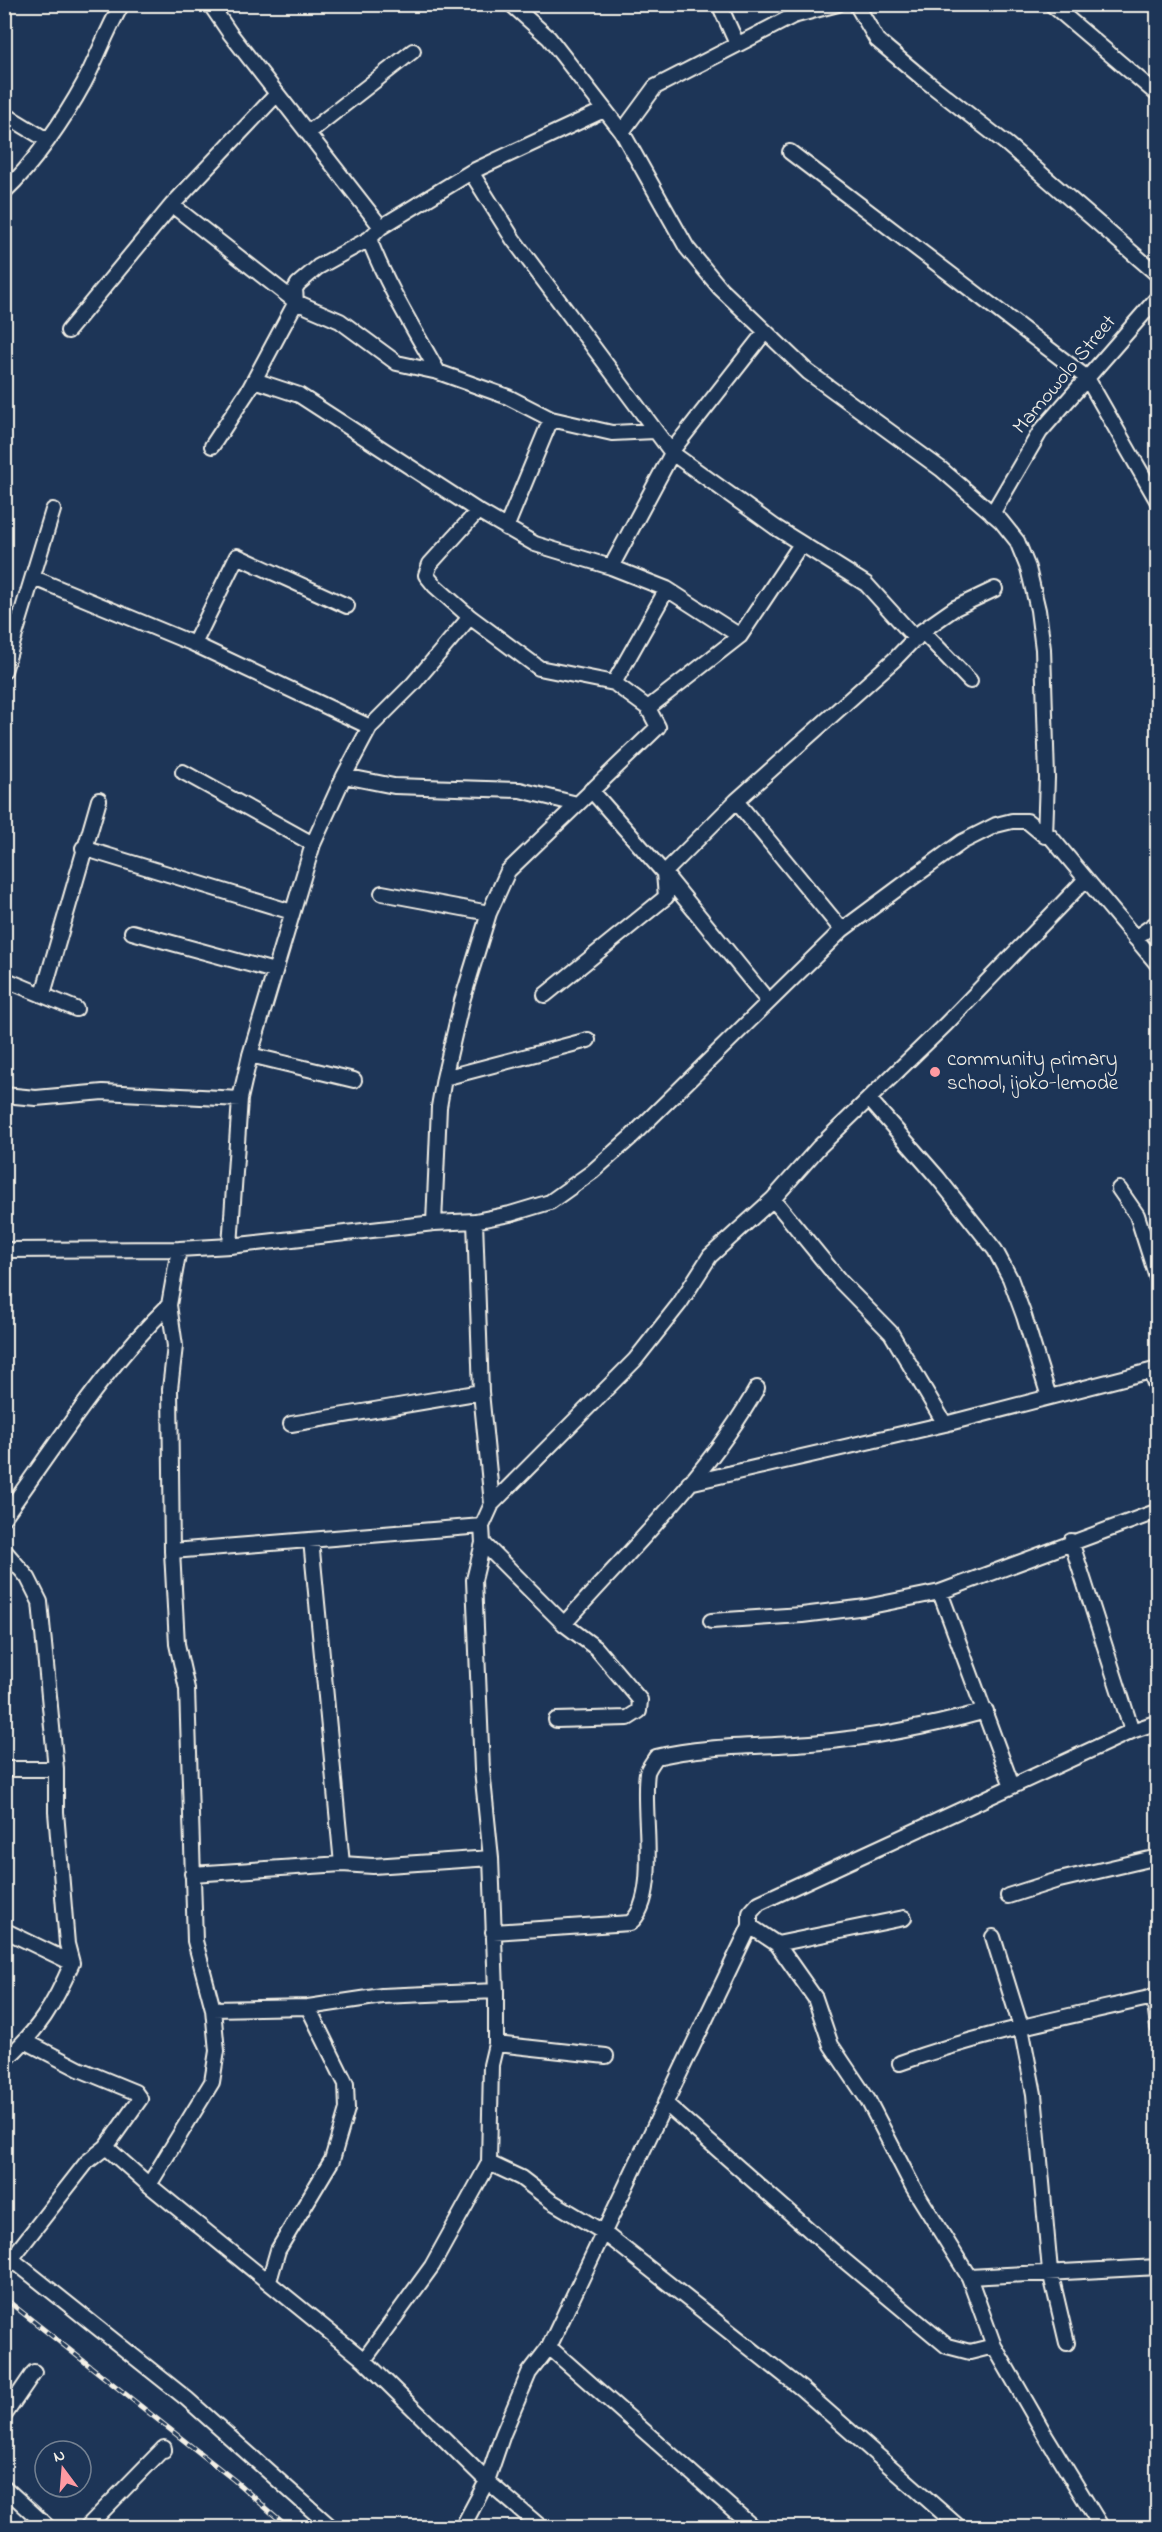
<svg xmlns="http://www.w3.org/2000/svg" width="1162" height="2532" font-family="'Indie Flower',sans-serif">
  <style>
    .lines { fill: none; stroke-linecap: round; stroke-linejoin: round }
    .minor-casing { stroke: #f4f1e8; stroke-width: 18 }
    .minor { stroke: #1d3557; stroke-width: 14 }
    .rail-casing { stroke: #f4f1e8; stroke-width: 5 }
    .rail { stroke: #1d3557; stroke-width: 3; stroke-dasharray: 9; stroke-linecap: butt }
    .poi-dot { fill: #ff9aa2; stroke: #1d3557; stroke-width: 2 }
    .labels { text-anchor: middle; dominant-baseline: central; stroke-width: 4.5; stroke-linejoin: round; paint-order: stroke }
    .street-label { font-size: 21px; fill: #f4f1e8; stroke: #1d3557 }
    .poi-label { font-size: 21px; fill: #f4f1e8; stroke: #1d3557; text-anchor: start }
  </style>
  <rect width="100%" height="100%" fill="#1d3557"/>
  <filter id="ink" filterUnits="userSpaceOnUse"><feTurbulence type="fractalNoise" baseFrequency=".0167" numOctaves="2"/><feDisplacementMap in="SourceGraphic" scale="12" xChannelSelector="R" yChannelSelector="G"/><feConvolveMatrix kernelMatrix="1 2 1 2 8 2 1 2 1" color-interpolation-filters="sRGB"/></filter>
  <g filter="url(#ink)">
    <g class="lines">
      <defs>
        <path id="minor" d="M210 4 229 32 381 227
          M511 4 549 38 622 132 687 248 720 288 808 372 941 469 1001 521 1017 541 1028 568 1038 610 1043 649 1047 778 1045 836
          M719 4 737 44
          M856 4 877 40 921 77 1008 145 1158 275
          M1051 4 1158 95
          M4 114 47 140
          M622 132 655 87 793 16 838 4
          M308 133 413 51
          M790 152 1087 378 1158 502
          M471 172 513 239 672 453 775 527 866 584 916 639
          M4 192C33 165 65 118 84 83 98 56 106 32 122 4
          M172 205 296 302 340 321 397 363 438 372 508 397 551 419 612 433 655 431
          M369 239C387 286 414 329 438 372
          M68 331 172 205 277 94
          M254 380 299 395 478 511 535 544 611 567 667 589 614 683
          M212 446 250 388 296 302 295 289 298 284 318 267 369 239 381 227 471 172 604 110
          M671 452 765 332
          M992 514 1040 432 1158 297
          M506 528 551 419
          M611 567 672 453
          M34 578 194 644 370 727
          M667 589 740 636
          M922 631 970 681
          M194 644 237 556 347 606
          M4 671 53 510
          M648 708 740 636 801 544
          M183 772 313 844
          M344 776 394 786 520 790 577 804
          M591 790 664 873 768 1001
          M736 801 842 930
          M83 848 292 912
          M382 893 489 913
          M132 932 274 971
          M1135 938 1158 922
          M4 979 76 1009
          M43 994 99 800
          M545 995 666 897 664 873 736 801 894 660 922 631 955 608 995 589
          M250 1055 354 1080
          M444 1078 588 1040
          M4 1095 36 1098 103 1092 240 1099
          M869 1099 938 1178 995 1250 1010 1278 1024 1316 1049 1397
          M1119 1189 1137 1215 1158 1281
          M773 1199 840 1281 891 1333 945 1424
          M434 1223 439 1107 444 1078 462 1001 489 913 508 871 658 727 648 708 614 683 539 668 470 617 435 586 426 575 430 564 478 511
          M230 1246 240 1099 250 1055 313 844 344 776 370 727 413 684 470 617
          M4 1250 179 1249 230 1246 434 1223 475 1221 510 1214 550 1202 592 1172 630 1138 842 930 908 881 962 842 996 825 1012 821H1027L1045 836H1050L1158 965
          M1150 1371 1158 1391
          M291 1424 481 1392
          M689 1483 945 1424 1158 1369
          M492 1504 635 1360 680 1303 710 1256 773 1199 819 1147 946 1024 1085 880
          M4 1517C56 1445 105 1367 169 1305
          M311 1540 342 1864
          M1071 1541 1132 1731
          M483 1543 564 1624 596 1648 640 1700 639 1711 628 1718 556 1720
          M4 1550 28 1578 40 1602 56 1769V1812L67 1944 72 1963C54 2005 39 2030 4 2061
          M172 1551 482 1526
          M940 1592 1012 1786
          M711 1621 802 1615 866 1607 940 1592 1158 1511
          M564 1624C630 1550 709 1474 757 1388
          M4 1769H56
          M192 1874 342 1864 373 1866 491 1858
          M1008 1896 1055 1881 1158 1857
          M4 1930 72 1963
          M493 1932 630 1923C661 1898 641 1810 647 1773 648 1768 653 1762 656 1757 706 1745 759 1747 811 1743 871 1738 928 1727 986 1711
          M993 1937 1021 2027 1034 2094 1050 2271 1067 2343
          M777 1944 904 1918
          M1154 1997 1158 2027
          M213 2009 308 2007 382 1996 496 1991
          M496 2044 606 2056
          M900 2063C983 2033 1071 2016 1158 1996
          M665 2103 840 2257 947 2346 970 2352 994 2346
          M106 2147 149 2185 364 2360 487 2481 542 2528
          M489 2163 521 2178 551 2201 603 2232 802 2389 960 2528
          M149 2185 212 2082 217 2051 213 2009 195 1941 187 1689 177 1644 172 1551 170 1389 175 1346 169 1305 179 1249
          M4 2253 187 2399 332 2528
          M12 2258 87 2162 106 2147 140 2099 135 2092 79 2069 25 2041
          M969 2277 1158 2267
          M269 2281 278 2250 332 2160 347 2109 346 2084 308 2007
          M549 2347 754 2528
          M364 2360 432 2266 489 2163 491 2065 496 2044V1991L491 1858 482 1770 474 1580 483 1543 482 1526 492 1504 481 1392 475 1221
          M4 2416 34 2372
          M4 2487 49 2528
          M86 2528 164 2448V2451
          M462 2528 487 2481 503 2434 529 2373 549 2347 750 1926
          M1102 2528 1044 2433 994 2346 969 2277 913 2187 868 2100 831 2045 815 1998 777 1944 750 1926V1913L759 1903 1132 1731 1158 1722"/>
      </defs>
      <use href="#minor" class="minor-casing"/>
      <use href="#minor" class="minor"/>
      <defs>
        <path id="rail" d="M4 2298 234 2480 289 2528"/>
      </defs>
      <use href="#rail" class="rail-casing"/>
      <use href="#rail" class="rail"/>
    </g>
  </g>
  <circle class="poi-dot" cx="935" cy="1072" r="6"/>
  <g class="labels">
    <g class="street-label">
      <text transform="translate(1065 375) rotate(-50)">Mamowolo Street</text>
    </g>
    <g class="poi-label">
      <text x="947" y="1060">community primary<tspan x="947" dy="24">school, ijoko-lemode</tspan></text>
    </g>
  </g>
  <rect width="1162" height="2532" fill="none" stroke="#1d3557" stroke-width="24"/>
  <rect x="12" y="12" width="1138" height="2508" fill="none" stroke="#f4f1e8" stroke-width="2" filter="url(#ink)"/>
  <g transform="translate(63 2469) rotate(344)"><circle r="28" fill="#1d3557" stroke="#738091" stroke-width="1.5"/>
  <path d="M0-4.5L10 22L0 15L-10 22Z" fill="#ff9aa2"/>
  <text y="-9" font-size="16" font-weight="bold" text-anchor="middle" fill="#f4f1e8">N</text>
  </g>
</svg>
